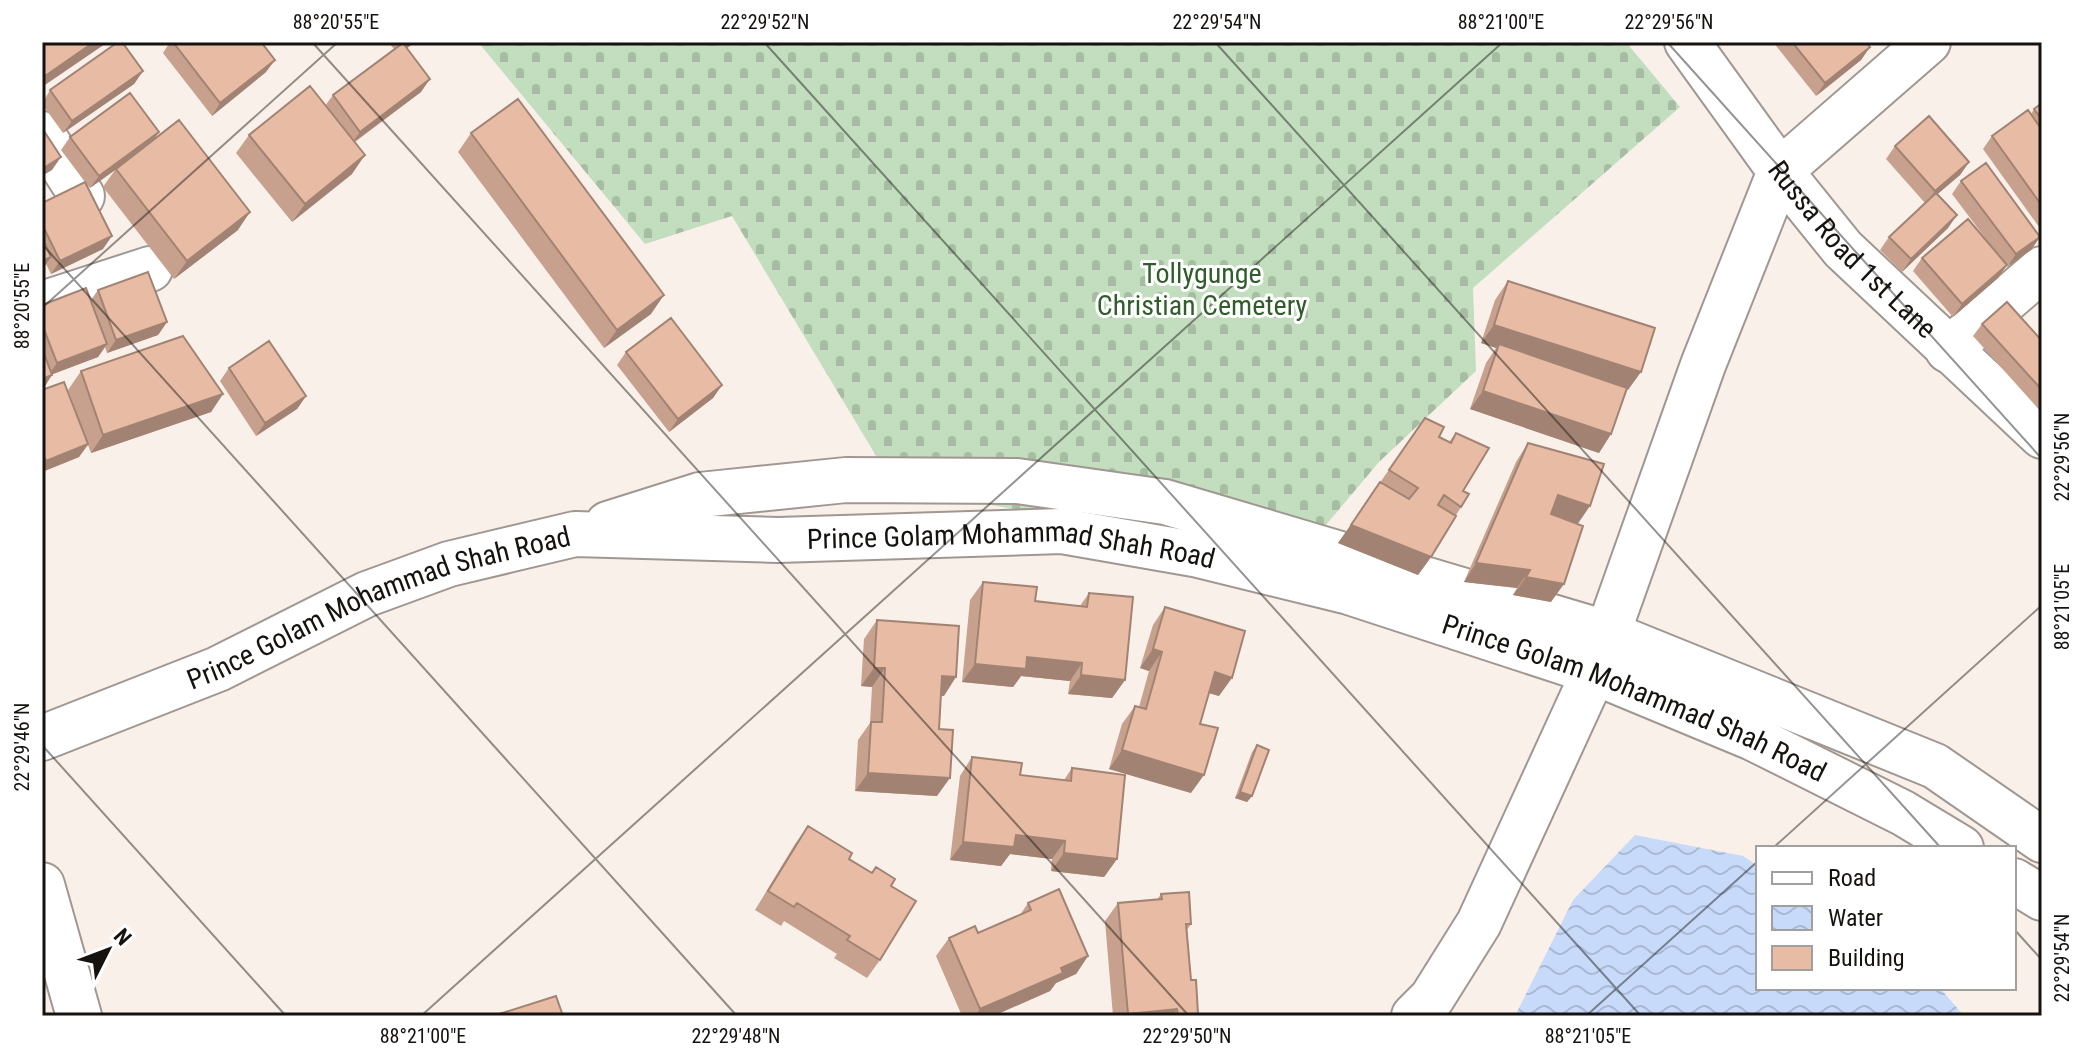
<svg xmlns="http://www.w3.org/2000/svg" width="2084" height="1058" font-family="'Roboto Condensed',sans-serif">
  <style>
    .cemetery { fill: url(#cemetery-stones) }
    .water { fill: url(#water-waves) }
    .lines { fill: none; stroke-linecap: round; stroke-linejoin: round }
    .minor-casing { stroke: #a09792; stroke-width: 48 }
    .minor { stroke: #fff; stroke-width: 44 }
    .wall { fill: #c7a18d }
    .shaded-wall { fill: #a28373 }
    .building { fill: #e7bba4; stroke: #a28373; stroke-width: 2 }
    .ticks { fill: none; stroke: #151210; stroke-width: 2; stroke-opacity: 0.45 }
    .labels { text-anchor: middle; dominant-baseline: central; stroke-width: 6; stroke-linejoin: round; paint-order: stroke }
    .street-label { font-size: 28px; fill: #151210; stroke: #fff }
    .park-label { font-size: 28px; fill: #315c2b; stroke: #fff }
    .neatline { fill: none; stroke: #151210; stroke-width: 3 }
    .ticks-label { font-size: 20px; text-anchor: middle; fill: #151210 }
  </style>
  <defs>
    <pattern id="cemetery-stones" width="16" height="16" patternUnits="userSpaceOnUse" patternTransform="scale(2)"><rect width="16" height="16" fill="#c3ddbf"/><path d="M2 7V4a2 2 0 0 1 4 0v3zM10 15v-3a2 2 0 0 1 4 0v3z" fill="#a7bda3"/></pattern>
    <pattern id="water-waves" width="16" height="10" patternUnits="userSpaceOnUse" patternTransform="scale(2)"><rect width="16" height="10" fill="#c7dafa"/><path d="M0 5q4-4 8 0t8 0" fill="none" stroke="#aabad5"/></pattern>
  </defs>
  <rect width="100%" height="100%" fill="#f9f0ea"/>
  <path class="cemetery" d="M478 42H1626L1680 107 1473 288 1476 371 1379 462 1299 557 896 489 732 216 645 244Z"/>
  <path class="water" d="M1635 835 1743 856 1758 866V988H1940L1964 1016H1515L1573 900Z"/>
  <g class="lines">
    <defs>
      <g id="minor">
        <path id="s1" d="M1687 42 1780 171 1843 249 2042 436"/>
        <path d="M42 134 82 196"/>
        <path d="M42 304 150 269"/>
        <path d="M1948 350 2042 269"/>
        <path d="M608 524 700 495 846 480 1017 481 1165 502 1606 633 1935 766 2042 840"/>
        <path id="s2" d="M42 738 218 669 367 594 449 564 575 534 778 540 1062 531 1194 554 1349 592 1594 672 1753 738 1903 813 1961 848"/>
        <path d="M2014 881 2042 898"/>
        <path d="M42 885 79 1016"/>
        <path d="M1414 1016 1432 998 1479 923 1594 672 1703 365 1780 171 1928 42"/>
      </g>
    </defs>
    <use href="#minor" class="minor-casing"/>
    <use href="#minor" class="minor"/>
  </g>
  <path class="wall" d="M170 42H173L266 72 212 116 163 53Z
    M388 42H415L407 48 421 92 355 142 352 174 292 222 236 153 249 135 325 106 333 95 394 49Z
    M1773 42H1866L1870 47 1861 60 1816 96Z
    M143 71 134 84 63 133 42 104 50 90Z
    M2042 103V231L1983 149 1992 136 2031 114 2034 109Z
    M471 133 651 314 604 348 458 152Z
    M70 137 152 141 238 230 174 279 103 187 115 170 90 188 85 182 103 249 51 274 46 264 42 270V203L85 182 61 150Z
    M1895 146 1969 162 1960 175 1937 194 1948 228 1902 272 1880 250 1889 237 1925 203 1886 159Z
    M1961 181 2040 237 2031 250 2006 266 1998 278 1953 317 1913 271 1922 258 1989 243 1952 194Z
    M1508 281 1628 390H1626L1611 434 1599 453 1470 409 1486 363 1496 348 1481 343 1495 300Z
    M98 290 167 322 158 335 107 353 105 347 98 357 52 374 42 388V305L91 300Z
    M1982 324 2042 341V413L1973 336Z
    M626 352 722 385 713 398 669 432 617 365Z
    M229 368 306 396 297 409 256 436 220 381Z
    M81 371 223 394 211 412 91 453 88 445 79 457 42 472V390L77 414 68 390Z
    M1425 418 1439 437 1449 442 1456 433 1463 491 1461 507 1431 557 1418 575 1338 543Z
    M1528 443 1578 524 1551 602 1513 595 1517 588 1464 582 1516 462Z
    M983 582 1035 601 1080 606 1089 593 1125 680 1112 698 1068 694 1070 681 1021 676 1013 687 962 682 970 600Z
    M1165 607 1219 696 1209 693 1200 724 1191 793 1109 769 1122 724 1135 706 1139 707 1149 671 1140 668 1153 625Z
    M877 620 944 696H941L937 796 855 791 858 740 870 723 872 687 861 686 864 639Z
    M1257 745 1252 796 1247 802 1235 798 1252 752Z
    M972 757 1020 775 1064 780 1072 768 1117 859 1104 877 1051 871 1052 859 1010 854 1001 866 950 860 960 776Z
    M808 826 849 859 891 886 880 960 867 978 834 958 837 954 784 921 781 926 755 910 795 844Z
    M1161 894 1191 924 1187 930 1191 980 1198 1014 1197 1016H1113L1105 921 1118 903 1157 900Z
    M1028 903 1088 956 1076 974 1056 983 1050 991 993 1016H962L936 956 949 938 978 933 1020 915Z"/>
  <path class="shaded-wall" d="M94 42H108L42 87V80L45 76Z
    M407 42H415L398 55Z
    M1870 47 1861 60 1816 96 1825 83Z
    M275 60 266 72 212 116 220 103Z
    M143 71 134 84 63 133 72 121Z
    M430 79 421 92 351 144 360 132Z
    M159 132 150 145 90 188 99 176Z
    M365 155 352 174 292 222 305 204Z
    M61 157 52 170 42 176V169Z
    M1969 162 1960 175 1926 204 1935 191Z
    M250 212 238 230 174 279 187 261Z
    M1957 215 1948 228 1902 272 1911 259Z
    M112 236 103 249 51 274 60 261Z
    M2040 237 2031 250 2007 267 2016 254Z
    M51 257 42 270V261Z
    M2007 265 1998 278 1953 317 1962 304Z
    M664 295 651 314 604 348 617 330Z
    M167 322 158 335 107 353 116 340Z
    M1494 325 1641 372 1628 390 1497 348 1499 344 1496 348 1481 343Z
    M107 344 98 357 48 376 57 363Z
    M52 375 44 388H42V379Z
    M722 385 713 398 669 432 678 419Z
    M1483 391 1611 434 1599 453 1470 409Z
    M223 394 211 412 91 453 103 435Z
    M306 396 297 409 256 436 265 423Z
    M88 444 79 457 42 472V466L46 461Z
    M1558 495 1590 506 1577 525 1545 513Z
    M1351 525 1431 557 1418 575 1338 543Z
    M1476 563 1530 570 1517 588 1464 582Z
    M1526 577 1564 584 1551 602 1513 595Z
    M1153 649 1162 652 1149 671 1140 668Z
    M1027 657 1082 663 1070 681 1021 676 1013 687 962 682 975 664Z
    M874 668H885L872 687 861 686Z
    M1215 672 1232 678 1219 696 1202 691Z
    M1081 675 1125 680 1112 698 1068 694Z
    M942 676 956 677 944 696 929 695Z
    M1122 750 1204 775 1191 793 1109 769Z
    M868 773 950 778 937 796 855 791Z
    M1240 792 1252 796 1247 802 1235 798Z
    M1016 835 1065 841 1052 859 1010 854 1001 866 950 860 963 842Z
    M1064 853 1117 859 1104 877 1051 871Z
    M1088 956 1076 974 1056 983 1050 991 993 1016H975L980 1009 1061 968Z
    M1177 1009 1173 1016H1126L1128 1014Z"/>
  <path class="building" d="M42 42H94L45 76 42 71Z
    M118 42H122L143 71 72 121 50 90Z
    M173 42H261L275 60 220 103Z
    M1792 42H1866L1870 47 1825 83Z
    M403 43 430 79 360 132 333 95Z
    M310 86 365 155 305 204 249 135Z
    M130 93 159 132 99 176 70 137Z
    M518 99 664 295 617 330 471 133Z
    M2042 103V120L2034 109Z
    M2028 110 2042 130V206L1992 136Z
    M1929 116 1969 162 1935 191 1895 146Z
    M179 120 250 212 187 261 116 169Z
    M42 128 61 157 42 169Z
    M1986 163 2040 237 2016 254 1961 181Z
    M85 182 112 236 60 261 42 224V203Z
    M1936 193 1957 215 1911 259 1889 237Z
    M1968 219 2007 265 1962 304 1922 258Z
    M42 237 51 257 42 261Z
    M148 272 167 322 116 340 98 290Z
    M1508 281 1655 328 1641 372 1494 325Z
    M86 288 107 344 57 363 42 324V305Z
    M2007 302 2042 341V390L1982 324Z
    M671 318 722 385 678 419 626 352Z
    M183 336 223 394 103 435 81 371Z
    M269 341 306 396 265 423 229 368Z
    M1499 344 1627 388 1611 434 1483 391Z
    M42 348 52 375 42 379Z
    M64 382 88 444 46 461 42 452V390Z
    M1425 418 1444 427 1439 437 1451 443 1456 433 1489 448 1463 491 1469 494 1461 507 1444 495 1438 505 1456 516 1431 557 1351 525 1380 482 1409 499 1418 488 1389 470Z
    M1528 443 1604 464 1590 506 1558 495 1551 514 1583 526 1564 584 1526 577 1530 570 1476 563Z
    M983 582 1037 587 1035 601 1087 607 1089 593 1133 597 1125 680 1081 675 1082 663 1027 657 1026 669 975 664Z
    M1165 607 1245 631 1232 678 1215 672 1200 724 1218 728 1204 775 1122 750 1135 706 1146 709 1162 652 1153 649Z
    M877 620 959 626 956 677 942 676 939 729 953 730 950 778 868 773 871 722H882L885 668H874Z
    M1257 745 1269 750 1252 796 1240 792Z
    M972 757 1022 763 1020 775 1071 781 1072 768 1125 775 1117 859 1064 853 1065 841 1016 835 1014 847 963 842Z
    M808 826 852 853 849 859 872 873 876 867 895 879 891 886 916 901 880 960 847 940 850 936 797 903 794 907 768 891Z
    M1059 889 1088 956 1061 968 1063 973 980 1009 949 938 975 926 978 933 1031 910 1028 903Z
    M1189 892 1191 924H1186L1191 980H1196L1198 1014 1178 1015 1177 1009 1128 1014 1118 903 1162 899 1161 894Z
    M556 996 563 1016H493Z"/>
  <path class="ticks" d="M312 42 1189 1016M764 42 1641 1016M1215 42 1941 848M1667 42 2042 459M42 244 737 1016M42 308 338 42M42 745 286 1016M1773 848 2042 605M2014 929 2042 960M421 1016 1503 42M1586 1016 1758 861"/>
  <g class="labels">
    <g class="street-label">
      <text stroke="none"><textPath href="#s1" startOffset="266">Russa Road 1st Lane</textPath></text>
      <text stroke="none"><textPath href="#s2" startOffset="1010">Prince Golam Mohammad Shah Road</textPath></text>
      <text stroke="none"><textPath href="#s2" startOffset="362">Prince Golam Mohammad Shah Road</textPath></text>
      <text stroke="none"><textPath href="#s2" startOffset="1658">Prince Golam Mohammad Shah Road</textPath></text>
    </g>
    <g class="park-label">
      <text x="1202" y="273">Tollygunge<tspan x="1202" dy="32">Christian Cemetery</tspan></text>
    </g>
  </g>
  <rect width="2084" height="1058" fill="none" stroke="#ffffff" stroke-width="88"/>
  <rect x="1756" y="846" width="260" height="144" fill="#ffffff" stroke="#a1a09f" stroke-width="2"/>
  <rect x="1772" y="872" width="40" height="12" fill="#ffffff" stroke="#a1a09f" stroke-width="2"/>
  <text x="1828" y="886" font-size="24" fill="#151210">Road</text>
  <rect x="1772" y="906" width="40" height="24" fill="url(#water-waves)" stroke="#a1a09f" stroke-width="2"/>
  <text x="1828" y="926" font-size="24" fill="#151210">Water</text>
  <rect x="1772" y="946" width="40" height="24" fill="#e7bba4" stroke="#a1a09f" stroke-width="2"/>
  <text x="1828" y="966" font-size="24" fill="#151210">Building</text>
  <g transform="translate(108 950) rotate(48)" stroke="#ffffff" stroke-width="6" paint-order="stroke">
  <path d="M0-6L14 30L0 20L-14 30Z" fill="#151210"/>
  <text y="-12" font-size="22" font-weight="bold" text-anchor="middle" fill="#151210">N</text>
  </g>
  <rect x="44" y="44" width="1996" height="970" class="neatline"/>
  <g class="ticks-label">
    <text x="336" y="29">88°20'55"E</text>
    <text x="765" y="29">22°29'52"N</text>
    <text x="1217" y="29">22°29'54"N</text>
    <text x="1501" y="29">88°21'00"E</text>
    <text x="1669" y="29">22°29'56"N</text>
    <text transform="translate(22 306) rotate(-90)" y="7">88°20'55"E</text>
    <text transform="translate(2062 457) rotate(-90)" y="7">22°29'56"N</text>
    <text transform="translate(2062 607) rotate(-90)" y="7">88°21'05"E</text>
    <text transform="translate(22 747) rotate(-90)" y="7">22°29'46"N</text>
    <text transform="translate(2062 958) rotate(-90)" y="7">22°29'54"N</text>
    <text x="423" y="1043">88°21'00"E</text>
    <text x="736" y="1043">22°29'48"N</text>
    <text x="1187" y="1043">22°29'50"N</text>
    <text x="1588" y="1043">88°21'05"E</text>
  </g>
</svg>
